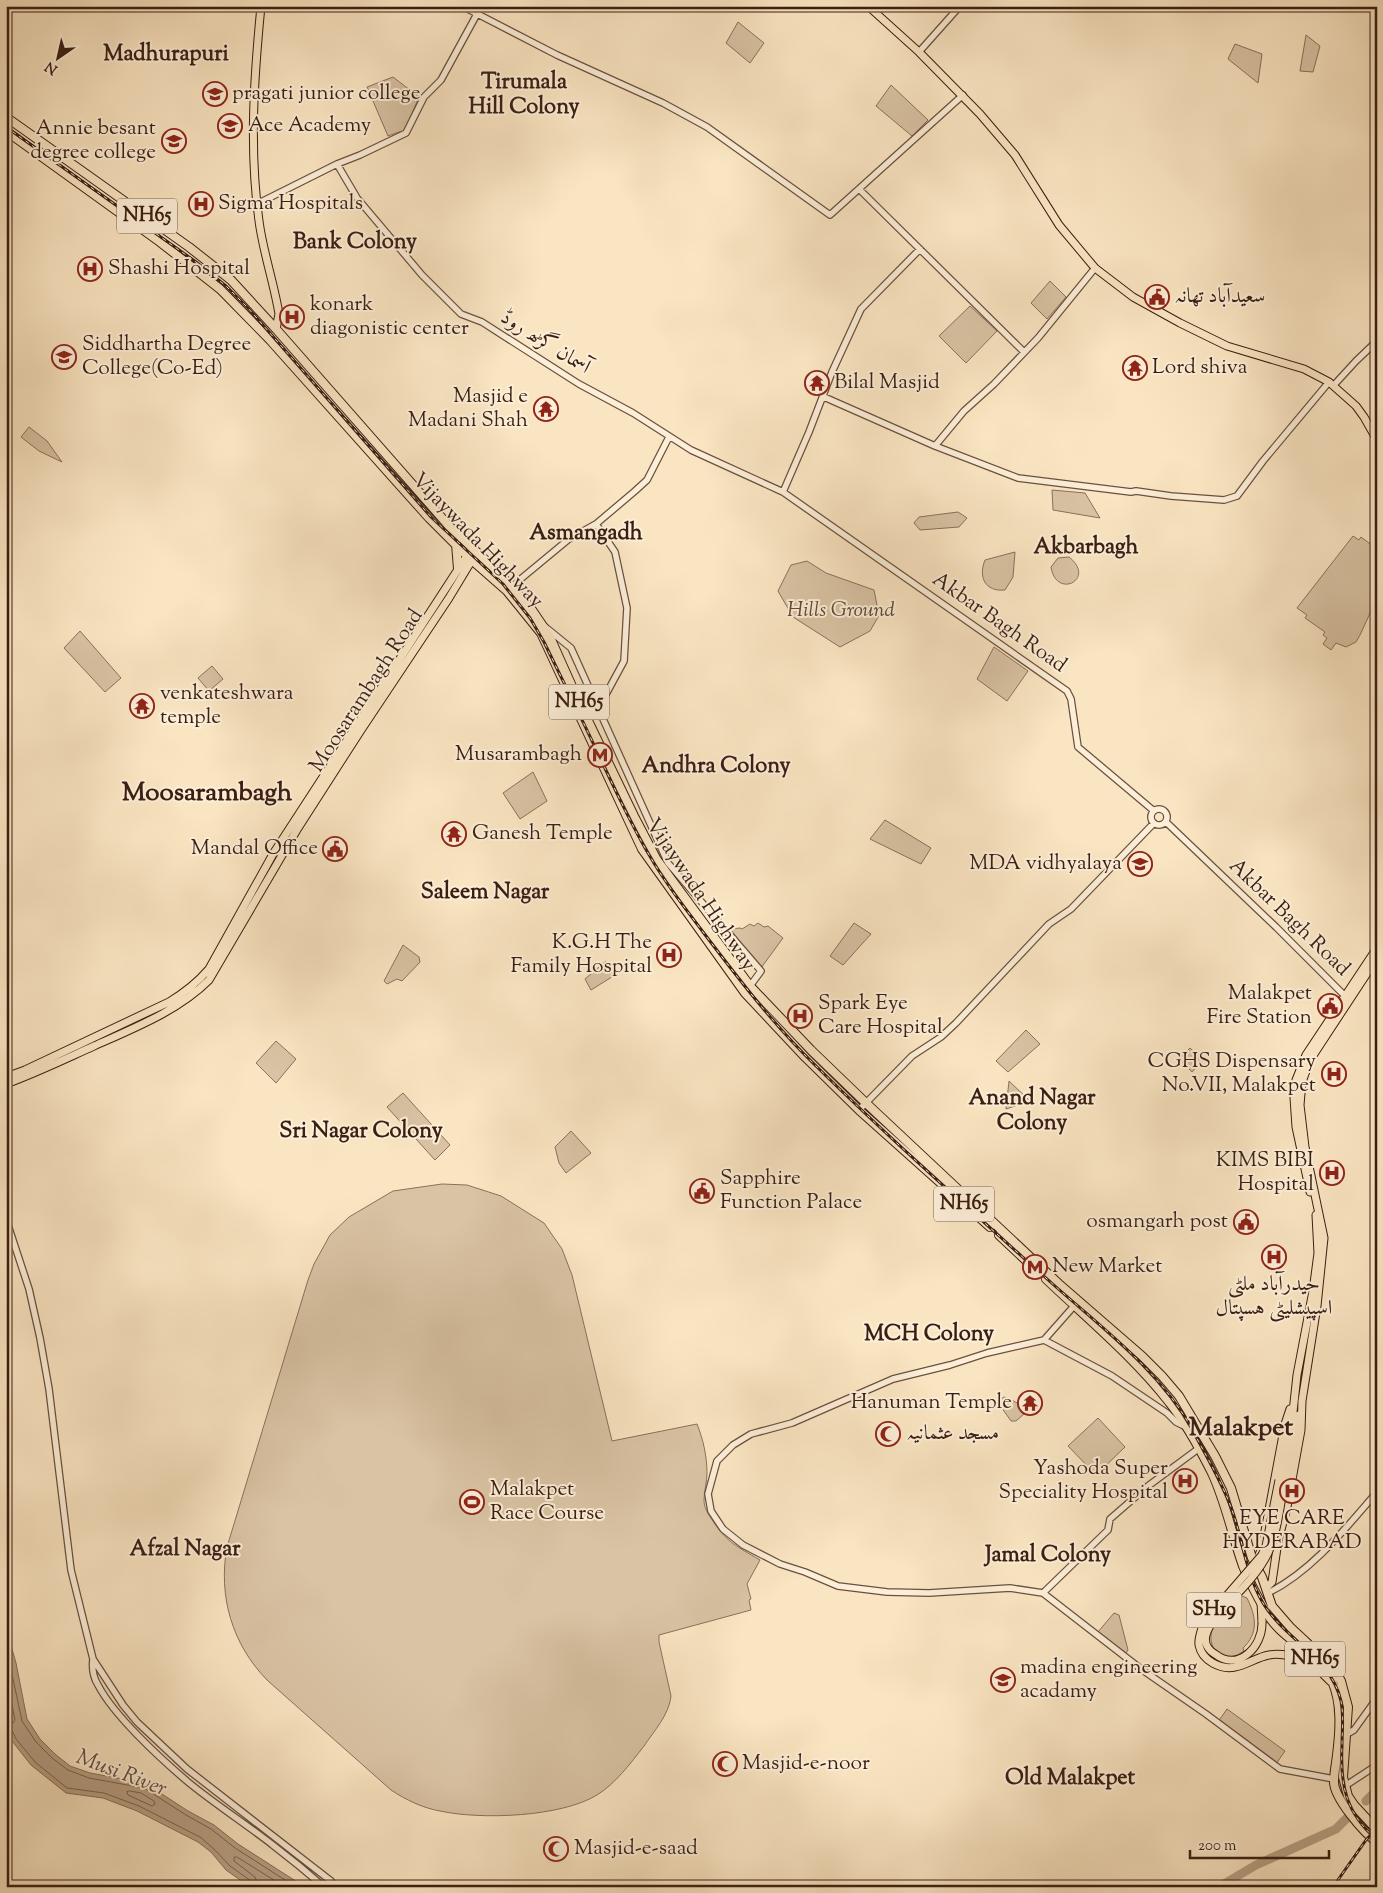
<svg xmlns="http://www.w3.org/2000/svg" width="1383" height="1893" font-family="'Sorts Mill Goudy',Amiri,serif">
  <style>
    .green { fill: #d9c3a4; stroke: #8a705c }
    .water { fill: #b9a186; stroke: #866d58 }
    .lines { fill: none; stroke-linecap: round; stroke-linejoin: round }
    .shore { stroke: #7a604c; stroke-width: 1 }
    .river { stroke: #b9a186; stroke-width: 9 }
    .minor-casing { stroke: #6a503f; stroke-width: 8 }
    .major-casing { stroke: #3a1e13; stroke-width: 9 }
    .highway-casing { stroke: #3a1e13; stroke-width: 10 }
    .minor { stroke: #fceed7; stroke-width: 5.5 }
    .major { stroke: #fae5c2; stroke-width: 7 }
    .highway { stroke: #fae5c2; stroke-width: 8 }
    .rail-casing { stroke: #3a1e13; stroke-width: 3 }
    .rail { stroke: #fceed7; stroke-width: 1; stroke-dasharray: 4; stroke-linecap: butt }
    .major-bridge-casing { stroke: #3a1e13; stroke-width: 9; stroke-linecap: butt }
    .major-bridge { stroke: #fae5c2; stroke-width: 7 }
    .labels { text-anchor: middle; dominant-baseline: central; stroke-width: 4; stroke-linejoin: round; paint-order: stroke }
    .shield { fill: #fceed7; stroke: #745c4e; stroke-width: 1 }
    .shield-label { font-size: 20px; font-weight: bold; fill: #3a1e13 }
    .poi-label { font-size: 21px; fill: #3a1e13; stroke: #fceed7; text-anchor: start }
    .street-label { font-size: 21px; fill: #3a1e13; stroke: #fceed7 }
    .park-label { font-size: 21px; font-style: italic; fill: #624737; stroke: #fceed7 }
    .neighbourhood-label { font-size: 22px; font-weight: bold; fill: #3a1e13; stroke: #fceed7 }
    .water-label { font-size: 22px; font-style: italic; fill: #664c3b; stroke: #fceed7 }
    .district-label { font-size: 26px; font-weight: bold; fill: #3a1e13; stroke: #fceed7 }
  </style>
  <rect width="100%" height="100%" fill="#fae5c2"/>
  <filter id="stains"><feTurbulence type="fractalNoise" baseFrequency=".004" numOctaves="4"/><feColorMatrix values="0 0 0 0 .2 0 0 0 0 .09 0 0 0 0 .02 0 0 0 .5 -.17"/></filter>
  <radialGradient id="worn" r=".72"><stop offset=".6" stop-color="#630" stop-opacity="0"/><stop offset="1" stop-color="#630" stop-opacity=".3"/></radialGradient>
  <path class="green" d="M738 22 764 43 750 63 726 43Z
    M1306 35 1320 46 1313 72 1300 71Z
    M1235 44 1262 54 1258 83 1228 59Z
    M393 77 419 97 405 130 388 136 367 87Z
    M891 85 928 120 912 136 876 106Z
    M1050 281 1066 297 1047 319 1031 303Z
    M970 306 997 331 966 363 939 336Z
    M29 427 47 441 62 462 39 451 21 437Z
    M1052 490 1085 493 1100 518 1053 510Z
    M958 512 967 518 959 527 920 530 914 523 919 517Z
    M1353 536 1359 540 1361 537 1377 549V598L1360 635 1356 642 1346 647 1336 643 1331 650 1323 644 1327 638 1323 635 1325 632 1305 618 1307 615 1297 608Z
    M1015 552 1013 577 1005 590C985 592 978 577 985 560Z
    M1069 557C1097 579 1056 600 1051 567L1058 558Z
    M807 561 826 573 874 590 878 610 881 612 870 631 840 647 793 617 778 591 791 565Z
    M80 631 121 678 105 692 64 648Z
    M994 647 1028 671 1007 701 977 679Z
    M212 666 223 679 209 691 198 678Z
    M533 772 547 801 520 819 503 793Z
    M885 820 931 848 921 864 870 839Z
    M758 923 764 927 768 926 783 938 761 968 730 929 740 928 742 929 750 924 754 926Z
    M854 923 871 934 843 965 830 956Z
    M403 945 419 957 420 962 402 981 397 979 387 984 384 981Z
    M606 961 615 975 591 990 585 979Z
    M1026 1030 1040 1044 1008 1072 996 1061Z
    M276 1041 296 1059 276 1083 256 1063Z
    M1190 1048 1203 1060 1192 1072 1179 1059Z
    M1009 1081 1030 1101 1006 1109Z
    M403 1093 450 1145 435 1160 387 1107Z
    M571 1131 591 1153 566 1173 559 1163 555 1147Z
    M442 1184 467 1185 501 1196 544 1223 562 1249 572 1275 612 1441 697 1424C703 1439 707 1456 707 1473 707 1482 704 1491 704 1500 704 1507 707 1512 711 1518 726 1542 736 1546 760 1560L747 1584 751 1599 749 1600 751 1610 659 1635V1642L671 1696C669 1715 654 1731 644 1746 630 1764 616 1783 597 1795 561 1817 481 1820 440 1811 423 1808 406 1800 391 1790L267 1680C232 1644 218 1596 227 1547L308 1280 314 1264 330 1235 349 1217 393 1191Z
    M1004 1397C1013 1399 1017 1404 1025 1408L1024 1414 1016 1421H1011L999 1404 1000 1400Z
    M1098 1418 1125 1447 1096 1475 1068 1446Z
    M1242 1596 1247 1598C1256 1616 1259 1633 1243 1648L1244 1651C1223 1667 1203 1647 1214 1625Z
    M1114 1613 1119 1615 1128 1650 1126 1653 1098 1632Z
    M1227 1709 1285 1751 1276 1764 1218 1722Z"/>
  <path class="water" d="M6 1628 16 1663 27 1719 40 1739 55 1754 70 1766 90 1773 145 1783 188 1811 214 1825 238 1844 305 1887H268L262 1884V1887H250L226 1870 211 1852 198 1842 137 1811 103 1798 66 1793 31 1765 12 1741 6 1728Z"/>
  <g class="lines">
    <path class="shore" d="M6 1646 22 1721 36 1742 52 1758 68 1770 89 1778 144 1788 186 1815 211 1829 235 1848 296 1887
      M6 1675 15 1720 13 1723 6 1722
      M6 1728 12 1730 16 1739 35 1762 67 1788 104 1793 139 1806 200 1837 214 1849 230 1866 251 1881 252 1887
      M130 1791 141 1793 154 1801 155 1804 152 1806 128 1795 127 1792Z
      M259 1887 255 1877 234 1861V1857H237L285 1887"/>
    <path class="river" d="M1366 1801 1377 1790
      M1225 1887 1224 1884 1256 1865 1336 1829 1347 1818"/>
    <defs>
      <path id="minor" d="M462 6 557 55 663 103 707 127 830 215 963 95
        M919 52 960 6
        M337 164 357 198 422 275 461 314 482 322 579 384 633 413 691 450 783 492 1067 691 1071 699 1078 747 1154 811
        M859 189 1024 352
        M257 204 337 164 360 155 406 133 424 97 441 80 477 14
        M1334 385 1356 361 1377 341
        M824 397 935 446 1018 478 1131 492 1136 491 1171 496 1224 500 1237 496 1263 461 1329 382
        M935 446 964 411 994 384 1038 338 1095 268
        M783 492 809 432 832 372 861 309 920 249
        M596 524 615 552 627 608 624 661 598 709
        M511 587 569 539 596 524 635 491 647 480 669 437
        M544 626 571 648 668 863 761 971 750 986
        M1151 817a8 8 0 1 1 16 0a8 8 0 1 1-16 0Z
        M1166 822 1276 927 1345 996
        M859 1110 912 1056 941 1037 956 1023 1049 924 1071 909 1154 823
        M6 1219 29 1289 40 1338 49 1389 71 1570 93 1659 123 1705 137 1722 187 1769 331 1881 327 1887
        M1074 1306 1044 1340 987 1353 950 1365 893 1379 792 1423 751 1434 733 1445 717 1461 708 1494 711 1511 723 1529 743 1545 780 1564 805 1572 838 1586 887 1592 929 1593 1010 1588 1043 1593 1141 1669 1206 1714 1280 1769 1334 1779
        M1044 1340 1112 1376 1167 1413 1176 1422 1186 1427
        M1043 1593 1108 1530 1110 1519 1148 1486 1198 1449
        M1268 1593C1312 1571 1345 1529 1377 1492
        M93 1659C92 1667 93 1677 98 1685 114 1716 161 1759 188 1782 216 1805 246 1824 274 1846 291 1859 308 1873 324 1887
        M1347 1734 1354 1730 1377 1698
        M1345 1786 1377 1765"/>
      <path id="major" d="M261 6C254 78 249 149 259 221 263 252 274 283 279 314L276 329
        M868 6 919 52 980 114 1015 155 1059 225 1095 268 1133 297 1180 323 1227 346 1304 369 1329 382 1356 406 1364 417 1377 440
        M6 1077 25 1070 169 1002C184 993 197 983 209 969L273 854 470 551
        M6 1084C36 1073 65 1059 94 1046 134 1028 178 1011 209 980L298 828 361 730 449 598 475 555
        M1310 1192 1296 1127 1294 1098 1296 1080 1306 1055 1377 948
        M1279 1480 1293 1412 1297 1375 1313 1291 1318 1253 1316 1215
        M1285 1481 1299 1415
        M1259 1555 1262 1547 1285 1424 1290 1409
        M1266 1588 1272 1582 1278 1541 1287 1507 1301 1430 1302 1401 1317 1306 1324 1238 1305 1147 1300 1105 1302 1082 1310 1060 1377 958
        M1261 1602 1262 1622
        M1296 1657 1318 1669 1330 1681"/>
      <path id="highway" d="M6 117 189 247 231 280 276 329 449 526 499 573 530 607 549 635 579 702 634 816 657 860 750 986 811 1050 866 1103 1059 1284 1142 1356 1162 1376 1179 1396 1215 1456 1231 1488 1252 1558 1262 1577 1272 1606 1291 1628 1333 1667 1341 1681 1348 1707 1343 1777 1348 1796 1354 1805 1377 1830
        M6 131 160 242 220 289 270 340 429 518 466 555 507 591 541 633 642 849 745 993 805 1057 859 1110 990 1227
        M456 544 458 569
        M999 1235 1034 1268
        M1046 1279C1087 1318 1135 1358 1169 1402 1186 1423 1200 1449 1212 1473 1226 1503 1232 1535 1243 1566 1249 1581 1257 1596 1265 1610 1280 1640 1318 1651 1332 1681 1342 1703 1340 1731 1337 1755 1336 1764 1334 1773 1334 1782 1334 1798 1364 1833 1377 1842"/>
    </defs>
    <use href="#minor" class="minor-casing"/>
    <use href="#major" class="major-casing"/>
    <use href="#highway" class="highway-casing"/>
    <use href="#minor" class="minor"/>
    <use href="#major" class="major"/>
    <use href="#highway" class="highway"/>
    <defs>
      <path id="rail" d="M6 127 196 262 226 286 248 308 431 517 503 584 530 618 544 642C564 683 584 723 603 764 618 796 633 828 651 858 666 884 685 908 703 932 738 978 773 1024 814 1064 889 1138 968 1208 1046 1278 1098 1325 1158 1368 1192 1429 1206 1456 1222 1482 1232 1510 1243 1541 1246 1574 1263 1603 1285 1640 1331 1657 1341 1701 1344 1716 1342 1731 1342 1746 1340 1786 1346 1813 1377 1840
        M1333 1887 1366 1840 1377 1828"/>
    </defs>
    <use href="#rail" class="rail-casing"/>
    <use href="#rail" class="rail"/>
    <defs>
      <path id="major-bridge" d="M1279 1480 1266 1546 1262 1555 1204 1622C1202 1629 1198 1637 1199 1645 1202 1661 1221 1670 1235 1667 1247 1665 1257 1657 1269 1655 1278 1653 1287 1655 1296 1657
        M1262 1622C1263 1647 1238 1672 1215 1654 1208 1650 1204 1643 1206 1635 1208 1625 1217 1617 1223 1609 1239 1592 1258 1574 1268 1553 1278 1531 1280 1504 1285 1481"/>
    </defs>
    <use href="#major-bridge" class="major-bridge-casing"/>
    <use href="#major-bridge" class="major-bridge"/>
  </g>
  <defs>
    <symbol id="university-ring" viewBox="-11 -11 22 22"><circle r="9.5" fill="#fceed7" stroke="#8f2418" stroke-width="1.5"/><path d="M0-5L7-2L0 1L-7-2ZM-4 1L0 2.5L4 1V4Q0 6-4 4Z" fill="#8f2418"/></symbol>
    <symbol id="hospital-ring" viewBox="-11 -11 22 22"><circle r="9.5" fill="#fceed7" stroke="#8f2418" stroke-width="1.5"/><path d="M-5-5h3v3.5h4V-5h3V5h-3V1.5h-4V5h-3Z" fill="#8f2418"/></symbol>
    <symbol id="civic-ring" viewBox="-11 -11 22 22"><circle r="9.5" fill="#fceed7" stroke="#8f2418" stroke-width="1.5"/><path d="M-.6-6.5H3V-4.5H.6V-3L4-1V1h2V6H-6V1h2V-1L-.6-3ZM-1.2 2.5V6h2.4V2.5Z" fill="#8f2418"/></symbol>
    <symbol id="temple-ring" viewBox="-11 -11 22 22"><circle r="9.5" fill="#fceed7" stroke="#8f2418" stroke-width="1.5"/><path d="M0-6L5-2H3V0L6.5 2.5H4V6H1.5V3h-3V6H-4V2.5H-6.5L-3 0V-2H-5Z" fill="#8f2418"/></symbol>
    <symbol id="metro-ring" viewBox="-11 -11 22 22"><circle r="9.5" fill="#fceed7" stroke="#8f2418" stroke-width="1.5"/><path d="M-5.5 5V-5H-3L0 0L3-5H5.5V5H3V-.5L0 4L-3-.5V5Z" fill="#8f2418"/></symbol>
    <symbol id="school-ring" viewBox="-11 -11 22 22"><circle r="9.5" fill="#fceed7" stroke="#8f2418" stroke-width="1.5"/><path d="M0-5L7-2L0 1L-7-2ZM-4 1L0 2.5L4 1V4Q0 6-4 4Z" fill="#8f2418"/></symbol>
    <symbol id="mosque-ring" viewBox="-11 -11 22 22"><circle r="9.5" fill="#fceed7" stroke="#8f2418" stroke-width="1.5"/><path d="M3.5-4.9A6 6 0 1 0 3.5 4.9A5 5 0 1 1 3.5-4.9Z" fill="#8f2418"/></symbol>
    <symbol id="stadium-ring" viewBox="-11 -11 22 22"><circle r="9.5" fill="#fceed7" stroke="#8f2418" stroke-width="1.5"/><path d="M0-5a6.5 5 0 1 0 0 10a6.5 5 0 1 0 0-10ZM-3.5-1.8h7v3.6h-7Z" fill="#8f2418"/></symbol>
  </defs>
  <g fill-rule="evenodd">
    <use href="#university-ring" x="201" y="80" width="28" height="28"/>
    <use href="#university-ring" x="216" y="112" width="28" height="28"/>
    <use href="#university-ring" x="160" y="127" width="28" height="28"/>
    <use href="#hospital-ring" x="187" y="190" width="28" height="28"/>
    <use href="#hospital-ring" x="76" y="255" width="28" height="28"/>
    <use href="#civic-ring" x="1143" y="283" width="28" height="28"/>
    <use href="#hospital-ring" x="278" y="303" width="28" height="28"/>
    <use href="#university-ring" x="50" y="343" width="28" height="28"/>
    <use href="#temple-ring" x="1121" y="354" width="28" height="28"/>
    <use href="#temple-ring" x="803" y="369" width="28" height="28"/>
    <use href="#temple-ring" x="532" y="395" width="28" height="28"/>
    <use href="#temple-ring" x="128" y="692" width="28" height="28"/>
    <use href="#metro-ring" x="586" y="741" width="28" height="28"/>
    <use href="#temple-ring" x="440" y="820" width="28" height="28"/>
    <use href="#civic-ring" x="321" y="835" width="28" height="28"/>
    <use href="#school-ring" x="1126" y="850" width="28" height="28"/>
    <use href="#hospital-ring" x="655" y="941" width="28" height="28"/>
    <use href="#civic-ring" x="1316" y="992" width="28" height="28"/>
    <use href="#hospital-ring" x="786" y="1002" width="28" height="28"/>
    <use href="#hospital-ring" x="1320" y="1060" width="28" height="28"/>
    <use href="#hospital-ring" x="1318" y="1159" width="28" height="28"/>
    <use href="#civic-ring" x="688" y="1177" width="28" height="28"/>
    <use href="#civic-ring" x="1232" y="1208" width="28" height="28"/>
    <use href="#hospital-ring" x="1260" y="1243" width="28" height="28"/>
    <use href="#metro-ring" x="1021" y="1253" width="28" height="28"/>
    <use href="#temple-ring" x="1016" y="1389" width="28" height="28"/>
    <use href="#mosque-ring" x="874" y="1420" width="28" height="28"/>
    <use href="#hospital-ring" x="1171" y="1467" width="28" height="28"/>
    <use href="#hospital-ring" x="1278" y="1477" width="28" height="28"/>
    <use href="#stadium-ring" x="458" y="1488" width="28" height="28"/>
    <use href="#university-ring" x="989" y="1666" width="28" height="28"/>
    <use href="#mosque-ring" x="711" y="1750" width="28" height="28"/>
    <use href="#mosque-ring" x="542" y="1835" width="28" height="28"/>
  </g>
  <g class="labels">
    <g class="shield">
      <rect x="117" y="198.5" width="60" height="35" rx="4"/>
      <rect x="549" y="684.5" width="60" height="35" rx="4"/>
      <rect x="934" y="1186.5" width="60" height="35" rx="4"/>
      <rect x="1186.5" y="1592.5" width="55" height="35" rx="4"/>
      <rect x="1285" y="1641.5" width="60" height="35" rx="4"/>
    </g>
    <g class="shield-label">
      <text x="147" y="216">NH65</text>
      <text x="579" y="702">NH65</text>
      <text x="964" y="1204">NH65</text>
      <text x="1214" y="1610">SH19</text>
      <text x="1315" y="1659">NH65</text>
    </g>
    <g class="poi-label">
      <text x="232" y="94">pragati junior college</text>
      <text x="248" y="126">Ace Academy</text>
      <text x="156" y="129" text-anchor="end">Annie besant<tspan x="156" dy="24">degree college</tspan></text>
      <text x="218" y="204">Sigma Hospitals</text>
      <text x="108" y="269">Shashi Hospital</text>
      <text x="1174" y="297">سعیدآباد تھانہ</text>
      <text x="310" y="305">konark<tspan x="310" dy="24">diagonistic center</tspan></text>
      <text x="82" y="345">Siddhartha Degree<tspan x="82" dy="24">College(Co-Ed)</tspan></text>
      <text x="1152" y="368">Lord shiva</text>
      <text x="834" y="383">Bilal Masjid</text>
      <text x="528" y="397" text-anchor="end">Masjid e<tspan x="528" dy="24">Madani Shah</tspan></text>
      <text x="160" y="694">venkateshwara<tspan x="160" dy="24">temple</tspan></text>
      <text x="582" y="755" text-anchor="end">Musarambagh</text>
      <text x="472" y="834">Ganesh Temple</text>
      <text x="318" y="849" text-anchor="end">Mandal Office</text>
      <text x="1122" y="864" text-anchor="end">MDA vidhyalaya</text>
      <text x="652" y="943" text-anchor="end">K.G.H The<tspan x="652" dy="24">Family Hospital</tspan></text>
      <text x="1312" y="994" text-anchor="end">Malakpet<tspan x="1312" dy="24">Fire Station</tspan></text>
      <text x="818" y="1004">Spark Eye<tspan x="818" dy="24">Care Hospital</tspan></text>
      <text x="1316" y="1062" text-anchor="end">CGHS Dispensary<tspan x="1316" dy="24">No.VII, Malakpet</tspan></text>
      <text x="1314" y="1161" text-anchor="end">KIMS BIBI<tspan x="1314" dy="24">Hospital</tspan></text>
      <text x="720" y="1179">Sapphire<tspan x="720" dy="24">Function Palace</tspan></text>
      <text x="1228" y="1222" text-anchor="end">osmangarh post</text>
      <text x="1052" y="1267">New Market</text>
      <text x="1274" y="1285" text-anchor="middle">حیدرآباد ملٹی<tspan x="1274" dy="24">اسپیشلیٹی ہسپتال</tspan></text>
      <text x="1012" y="1403" text-anchor="end">Hanuman Temple</text>
      <text x="906" y="1434">مسجد عثمانیہ</text>
      <text x="1168" y="1469" text-anchor="end">Yashoda Super<tspan x="1168" dy="24">Speciality Hospital</tspan></text>
      <text x="490" y="1490">Malakpet<tspan x="490" dy="24">Race Course</tspan></text>
      <text x="1292" y="1519" text-anchor="middle">EYE CARE<tspan x="1292" dy="24">HYDERABAD</tspan></text>
      <text x="1020" y="1668">madina engineering<tspan x="1020" dy="24">acadamy</tspan></text>
      <text x="742" y="1764">Masjid-e-noor</text>
      <text x="574" y="1849">Masjid-e-saad</text>
    </g>
    <g class="street-label">
      <text transform="translate(545 343) rotate(32)">آسمان گڑھ روڈ</text>
      <text transform="translate(477 541) rotate(46)">Vijaywada Highway</text>
      <text transform="translate(999 623) rotate(35)">Akbar Bagh Road</text>
      <text transform="translate(367 691) rotate(-57)">Moosarambagh Road</text>
      <text transform="translate(700 895) rotate(56)">Vijaywada Highway</text>
      <text transform="translate(1289 918) rotate(44)">Akbar Bagh Road</text>
    </g>
    <g class="park-label">
      <text x="841" y="611">Hills Ground</text>
    </g>
    <g class="neighbourhood-label">
      <text x="166" y="55">Madhurapuri</text>
      <text x="524" y="83">Tirumala<tspan x="524" dy="25">Hill Colony</tspan></text>
      <text x="355" y="243">Bank Colony</text>
      <text x="586" y="534">Asmangadh</text>
      <text x="1086" y="548">Akbarbagh</text>
      <text x="716" y="767">Andhra Colony</text>
      <text x="485" y="893">Saleem Nagar</text>
      <text x="1032" y="1099">Anand Nagar<tspan x="1032" dy="25">Colony</tspan></text>
      <text x="361" y="1132">Sri Nagar Colony</text>
      <text x="929" y="1335">MCH Colony</text>
      <text x="185" y="1550">Afzal Nagar</text>
      <text x="1048" y="1556">Jamal Colony</text>
      <text x="1070" y="1779">Old Malakpet</text>
    </g>
    <g class="water-label">
      <text transform="translate(121 1774) rotate(21)">Musi River</text>
    </g>
    <g class="district-label">
      <text x="207" y="793">Moosarambagh</text>
      <text x="1241" y="1428">Malakpet</text>
    </g>
  </g>
  <rect width="1383" height="1893" fill="none" stroke="#fae5c2" stroke-width="25"/>
  <rect x="8" y="8" width="1368" height="1878" fill="none" stroke="#3a1e13" stroke-width="2.5"/>
  <rect x="12" y="12" width="1358" height="1868" fill="none" stroke="#3a1e13"/>
  <g transform="translate(58 58) rotate(214)" stroke="#fceed7" stroke-width="4" paint-order="stroke">
  <path d="M0-4L9 19L0 12L-9 19Z" fill="#3a1e13"/>
  <text y="-8" font-size="14" font-weight="bold" text-anchor="middle" fill="#3a1e13">N</text>
  </g>
  <path d="M1190 1850v8h139v-8" fill="none" stroke="#3a1e13" stroke-width="2.5"/>
  <text x="1198" y="1850" font-size="15" fill="#3a1e13" stroke="#fceed7" stroke-width="4" paint-order="stroke">200 m</text>
  <rect width="100%" height="100%" filter="url(#stains)"/>
  <rect width="100%" height="100%" fill="url(#worn)"/>
</svg>
